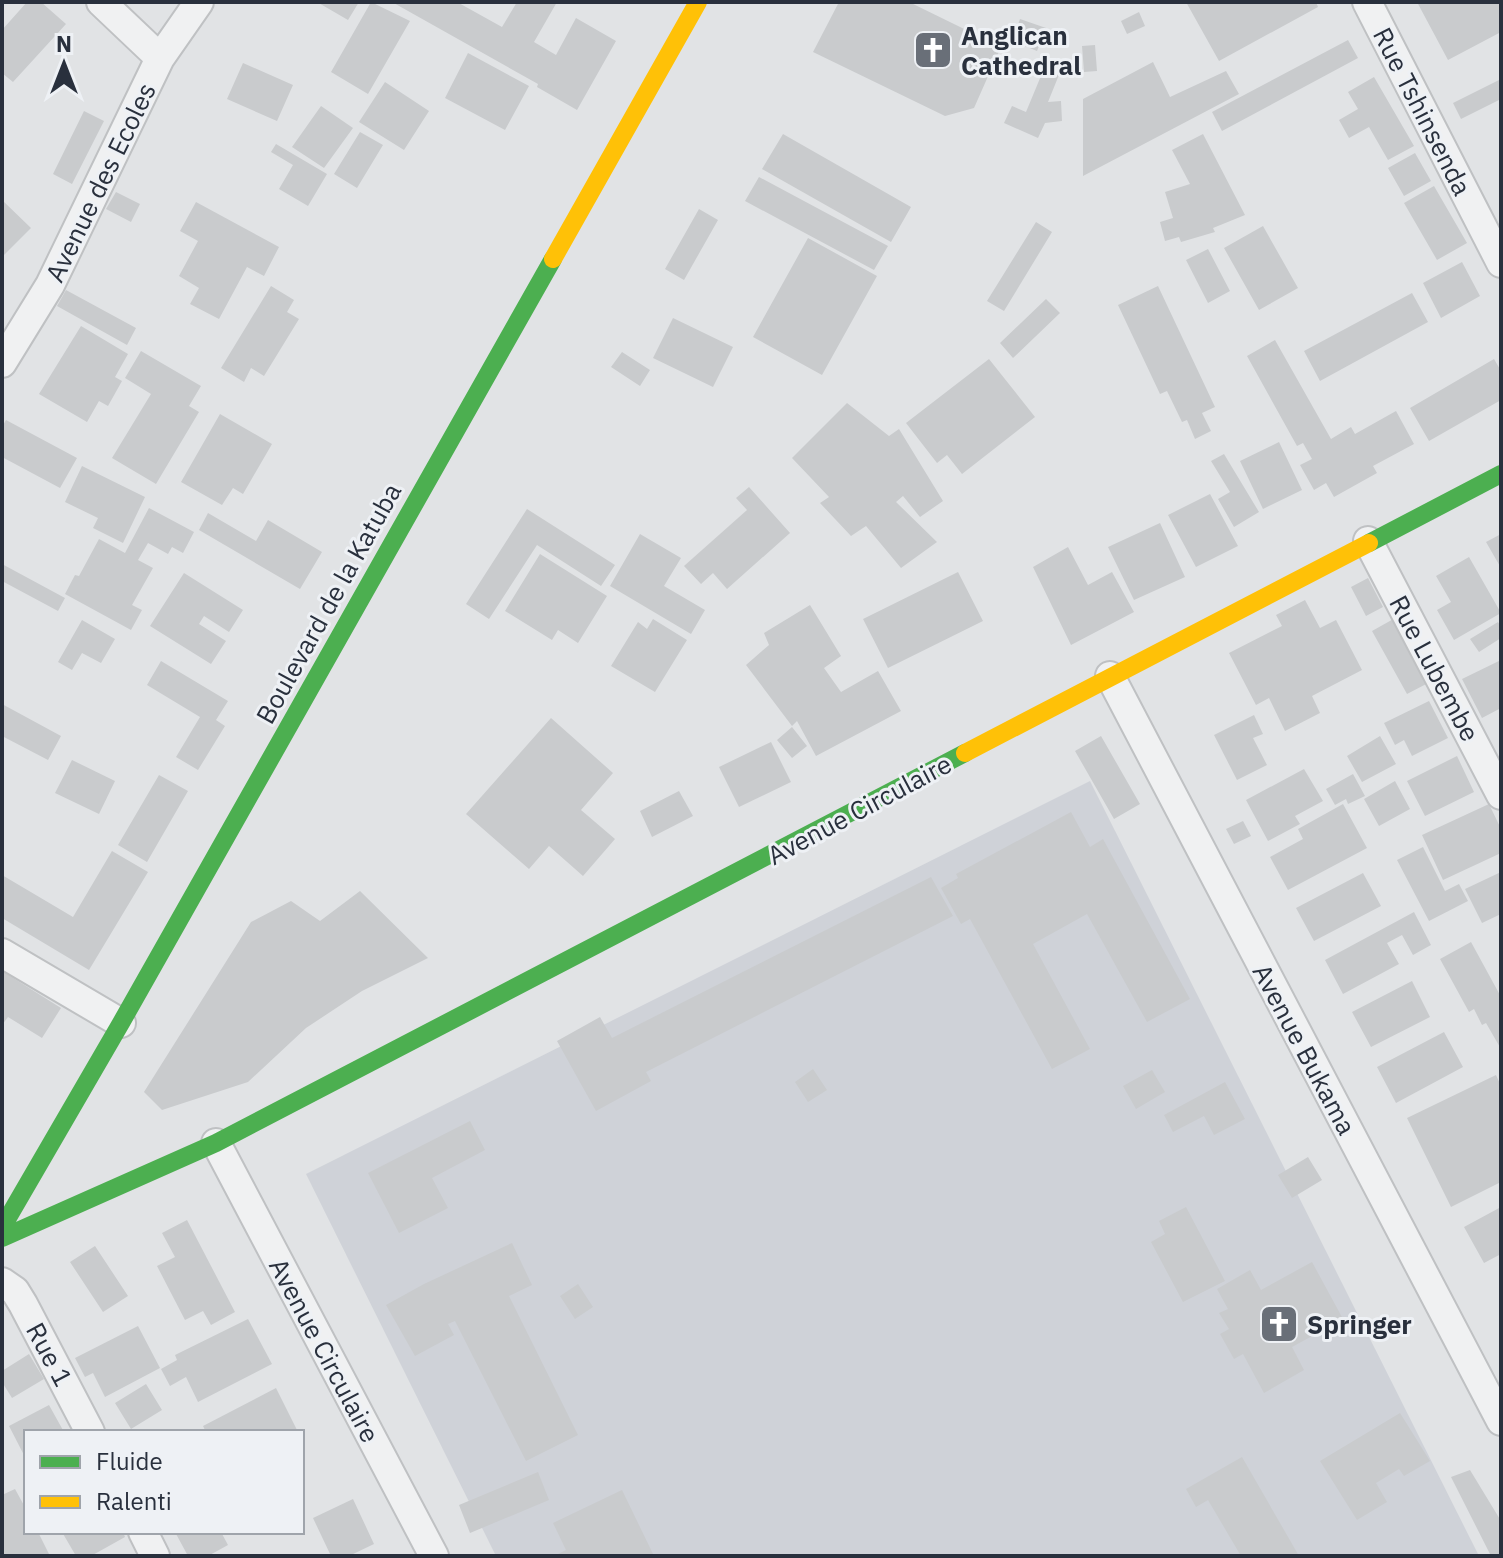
<svg xmlns="http://www.w3.org/2000/svg" width="1503" height="1558" font-family="'IBM Plex Sans',sans-serif">
  <style>
    .built { fill: #cfd2d8 }
    .building { fill: #c9cbcd }
    .lines { fill: none; stroke-linecap: round; stroke-linejoin: round }
    .street-casing { stroke: #bfc1c3; stroke-width: 32 }
    .street { stroke: #f0f1f2; stroke-width: 28 }
    .fast { stroke: #4caf50; stroke-width: 18 }
    .slow { stroke: #ffc107; stroke-width: 18 }
    .labels { text-anchor: middle; dominant-baseline: central; stroke-width: 6; stroke-linejoin: round; paint-order: stroke }
    .poi-label { font-size: 26px; font-weight: bold; fill: #29303d; stroke: #eef1f5; text-anchor: start }
    .street-label { font-size: 26px; fill: #29303d; stroke: #eef1f5 }
  </style>
  <rect width="100%" height="100%" fill="#e1e3e5"/>
  <path class="built" d="M1090 781 1479 1556H496L306 1174Z"/>
  <path class="building" d="M27 2H41L66 24 13 82 2 73V30Z
    M317 2H359L348 20Z
    M371 2 410 21 368 94 331 72Z
    M392 2H457L502 27 517 2H557L534 42 556 55 576 18 616 41 577 110 537 87 538 84Z
    M839 2H909L1001 47 974 108 945 116 813 52Z
    M1186 2H1316L1318 7 1219 61Z
    M1417 2H1501V32L1448 60Z
    M1139 12 1145 26 1127 34 1121 21Z
    M1020 19 1046 28 1037 51 1012 41Z
    M1348 40 1358 58 1222 131 1212 112Z
    M1095 45 1097 71 1084 72 1082 46Z
    M468 53 529 86 505 130 445 98Z
    M1048 59 1063 65 1048 102 1061 101 1062 121 1045 123 1038 138 1004 123 1012 106 1026 112Z
    M1153 62 1170 97 1226 71 1239 94 1083 176V99Z
    M243 63 293 85 277 121 227 99Z
    M1374 77 1414 146 1388 160 1369 127 1349 138 1339 120 1358 109 1348 92Z
    M1501 79V99L1461 119 1453 103Z
    M385 82 429 111 404 150 359 122Z
    M321 106 353 128 324 168 292 147Z
    M84 111 104 121 72 184 53 174Z
    M360 132 383 145 357 188 334 174Z
    M783 134 911 207 891 242 762 169Z
    M1203 134 1245 215 1213 228 1215 232 1181 242 1179 237 1165 241 1160 222 1173 218 1165 192 1190 184 1172 150Z
    M276 144 327 174 308 206 279 189 293 165 271 152Z
    M1415 153 1431 181 1404 196 1388 168Z
    M759 177 888 246 874 270 745 201Z
    M1434 186 1467 243 1437 260 1404 203Z
    M116 192 140 204 131 222 106 209Z
    M2 200 31 228 2 257Z
    M196 202 279 247 264 276 247 267 219 319 190 304 199 288 179 276 198 241 180 231Z
    M699 209 718 220 684 280 665 269Z
    M1036 222 1052 232 1004 311 987 301Z
    M1263 226 1298 288 1259 310 1224 248Z
    M808 238 877 276 822 375 753 337Z
    M1208 249 1230 291 1208 303 1186 260Z
    M1462 262 1480 296 1441 318 1423 283Z
    M271 286 294 300 287 312 299 319 264 376 251 368 244 382 221 368Z
    M1158 286 1215 407 1202 413 1211 431 1195 439 1187 420 1182 422 1167 391 1160 394 1118 305Z
    M66 290 136 328 127 345 57 306Z
    M1412 293 1428 322 1320 381 1304 351Z
    M1046 299 1060 313 1013 358 1000 343Z
    M673 318 733 347 713 387 653 358Z
    M81 326 128 354 115 377 122 381 108 406 99 401 87 422 39 394Z
    M1275 340 1331 439 1351 427 1355 434 1396 411 1414 444 1373 466 1377 473 1334 497 1326 483 1314 490 1300 465 1312 459 1303 443 1297 446 1247 356Z
    M141 351 201 386 189 406 199 412 156 484 112 458 151 394 125 378Z
    M622 352 650 370 640 386 611 367Z
    M989 359 1035 417 962 474 947 455 937 463 906 423Z
    M1494 359 1501 371V400L1429 441 1410 408Z
    M847 403 889 436 899 429 943 501 920 517 903 496 896 502 937 542 901 568 866 526 851 536 820 503 829 497 792 458Z
    M220 414 272 444 243 494 233 488 222 505 181 482Z
    M6 420 77 458 60 488 2 457V427Z
    M1279 442 1302 490 1263 509 1240 461Z
    M1224 454 1259 512 1234 527 1218 499 1230 492 1211 461Z
    M82 466 145 497 123 543 93 528 98 518 65 502Z
    M749 487 790 533 727 589 713 573 701 584 684 566 747 510 736 498Z
    M1210 494 1238 546 1196 567 1168 515Z
    M149 508 194 532 183 553 172 547 168 554 148 543 138 560 153 568 132 605 142 610 131 630 65 594 75 575 79 576 99 539 125 553Z
    M527 509 615 565 601 586 537 545 489 619 466 604Z
    M208 513 256 541 268 520 322 552 300 589 199 530Z
    M1160 523 1185 577 1134 600 1108 547Z
    M640 534 681 558 664 586 705 610 691 634 610 586Z
    M1501 534V568L1486 542Z
    M1068 547 1088 585 1112 572 1134 612 1071 645 1033 567Z
    M540 554 607 596 578 643 558 630 552 640 505 611Z
    M1469 557 1501 613 1454 640 1437 610 1451 602 1436 576Z
    M2 564 65 598 58 611 2 581Z
    M958 572 983 621 888 668 863 619Z
    M184 573 243 610 229 632 204 616 199 624 226 641 211 664 150 626Z
    M1368 578 1383 607 1366 616 1351 587Z
    M1305 600 1320 628 1336 620 1362 670 1312 696 1320 713 1285 731 1269 698 1256 705 1229 653 1282 626 1276 615Z
    M810 605 841 656 824 668 841 692 878 671 901 711 816 756 797 721 792 726 746 665 769 645 764 633Z
    M1397 617 1432 681 1407 694 1372 631Z
    M653 619 687 640 655 692 611 666 638 622 647 629Z
    M82 620 115 639 101 663 82 653 72 670 58 662Z
    M1498 622 1501 627V638L1479 652 1470 639Z
    M1501 660V708L1482 718 1462 679Z
    M161 661 228 701 216 720 225 726 198 770 176 757 200 717 147 685Z
    M1429 701 1448 738 1412 756 1404 740 1395 745 1384 723Z
    M2 704 61 736 48 760 2 736Z
    M1254 715 1263 734 1253 738 1267 765 1237 780 1214 735Z
    M551 718 613 773 581 810 615 839 583 876 549 846 529 869 466 814Z
    M792 727 807 746 792 758 777 740Z
    M1101 736 1140 804 1114 819 1075 751Z
    M1380 736 1396 764 1362 782 1347 756Z
    M771 742 791 782 739 807 719 767Z
    M1457 756 1474 792 1425 816 1407 781Z
    M72 760 115 781 99 814 55 793Z
    M1304 769 1323 801 1295 816 1300 824 1268 841 1246 800Z
    M1353 774 1365 796 1348 804 1346 799 1335 805 1326 789Z
    M159 775 188 791 147 862 118 845Z
    M1395 781 1410 809 1379 826 1364 799Z
    M679 791 693 816 652 837 640 811Z
    M1343 804 1367 848 1288 890 1270 857 1303 839 1298 829Z
    M1489 804 1501 829V853L1443 880 1422 835Z
    M1071 812 1090 847 1103 839 1190 999 1147 1022 1087 914 1033 944 1090 1049 1052 1069 970 919 961 924 941 888 958 878 956 874Z
    M1243 821 1251 836 1234 844 1226 829Z
    M1423 847 1445 891 1459 884 1468 901 1429 921 1397 860Z
    M112 851 148 872 89 970 2 918V875L73 917Z
    M1501 872V914L1482 923 1465 889Z
    M1363 873 1381 906 1314 941 1296 908Z
    M931 877 953 916 646 1072 651 1081 596 1111 557 1041 600 1017 612 1038Z
    M360 891 428 958 362 991 306 1028 248 1082 162 1110 144 1092 251 922 291 901 320 921Z
    M1414 912 1431 945 1413 955 1402 935 1387 943 1399 964 1343 994 1325 960Z
    M1471 942 1501 997V1049L1486 1023 1482 1025 1474 1009 1469 1012 1440 959Z
    M2 971 61 1008 42 1038 8 1017 2 1025Z
    M1412 981 1430 1017 1371 1047 1352 1012Z
    M1444 1032 1463 1067 1396 1103 1377 1067Z
    M813 1069 827 1090 808 1102 795 1082Z
    M1152 1070 1165 1092 1136 1109 1123 1086Z
    M1496 1075 1501 1086V1182L1451 1207 1407 1118Z
    M1225 1082 1245 1119 1214 1135 1204 1116 1173 1132 1164 1115Z
    M470 1121 485 1150 432 1178 448 1208 399 1233 368 1173Z
    M1308 1157 1322 1180 1292 1198 1278 1175Z
    M1186 1207 1225 1281 1183 1302 1151 1242 1165 1234 1159 1221Z
    M1501 1207V1254L1484 1263 1464 1227Z
    M187 1220 235 1312 211 1325 203 1311 185 1320 157 1266 175 1257 162 1233Z
    M512 1243 532 1285 509 1296 578 1435 526 1461 455 1321 448 1324 454 1335 415 1356 386 1305 424 1284Z
    M95 1246 128 1296 103 1312 70 1262Z
    M1312 1262 1343 1319 1292 1347 1304 1370 1264 1393 1243 1354 1234 1359 1220 1334 1229 1329 1219 1313 1228 1309 1217 1289 1250 1270 1261 1290Z
    M578 1284 593 1307 575 1319 560 1296Z
    M248 1319 272 1364 198 1402 186 1377 170 1386 161 1369 177 1360 175 1355Z
    M138 1326 160 1368 105 1397 93 1373 85 1377 75 1358Z
    M29 1354 44 1379 12 1398 2 1382V1371Z
    M146 1384 162 1410 131 1429 115 1403Z
    M276 1388 298 1432H206L203 1426Z
    M49 1405 64 1432H26V1459L9 1426Z
    M1400 1413 1430 1461 1404 1476 1399 1469 1376 1483 1387 1502 1357 1520 1320 1461Z
    M1242 1457 1299 1556H1241L1208 1500 1196 1507 1186 1489Z
    M1470 1470 1501 1521V1556H1491L1451 1477Z
    M538 1472 549 1500 470 1533 459 1505Z
    M15 1489 26 1509V1532H38L50 1556H2V1495Z
    M622 1490 654 1556H554L566 1550 553 1523Z
    M353 1499 374 1544 349 1556H331L313 1518Z
    M62 1532H123L125 1537 91 1556H76Z
    M175 1532H221L228 1545 208 1556H188Z"/>
  <g class="lines">
    <defs>
      <path id="street" d="M101 2 160 58
        M1367 2 1501 263
        M2 363 50 285 160 58 199 2
        M1368 541 1501 795
        M1110 676 1501 1421
        M2 953 121 1023
        M216 1143 434 1556
        M2 1282 15 1291 23 1304 90 1432
        M143 1532 155 1556"/>
    </defs>
    <use href="#street" class="street-casing"/>
    <use href="#street" class="street"/>
    <path class="fast" d="M1369 543 1501 474
      M2 1228 121 1023 553 259
      M2 1238 216 1143 965 753"/>
    <path class="slow" d="M553 259 698 2
      M965 753 1369 543"/>
  </g>
  <defs>
    <symbol id="church-square" viewBox="-11 -11 22 22"><rect x="-9" y="-9" width="18" height="18" rx="4" fill="#696f78" stroke="#eef1f5"/><path d="M-1.2-6h2.4v3.5h3.3v2.4h-3.3V6h-2.4V-.1h-3.3v-2.4h3.3Z" fill="#fff"/></symbol>
  </defs>
  <g fill-rule="evenodd">
    <use href="#church-square" x="911" y="28" width="44" height="44"/>
    <use href="#church-square" x="1257" y="1302" width="44" height="44"/>
  </g>
  <g class="labels">
    <g class="poi-label">
      <text x="961" y="35">Anglican<tspan x="961" dy="30">Cathedral</tspan></text>
      <text x="1307" y="1324">Springer</text>
    </g>
    <g class="street-label">
      <text transform="translate(1423 111) rotate(63)">Rue Tshinsenda</text>
      <text transform="translate(100 182) rotate(-64)">Avenue des Ecoles</text>
      <text transform="translate(328 603) rotate(-61)">Boulevard de la Katuba</text>
      <text transform="translate(1435 668) rotate(62)">Rue Lubembe</text>
      <text transform="translate(859 809) rotate(-28)">Avenue Circulaire</text>
      <text transform="translate(1305 1049) rotate(62)">Avenue Bukama</text>
      <text transform="translate(325 1350) rotate(62)">Avenue Circulaire</text>
      <text transform="translate(50 1354) rotate(62)">Rue 1</text>
    </g>
  </g>
  <rect width="1503" height="1558" fill="none" stroke="#29303d" stroke-width="8"/>
  <rect x="24" y="1430" width="280" height="104" fill="#eef1f5" stroke="#9fa4ab" stroke-width="2"/>
  <rect x="40" y="1456" width="40" height="12" fill="#4caf50" stroke="#9fa4ab" stroke-width="2"/>
  <text x="96" y="1470" font-size="24" fill="#29303d">Fluide</text>
  <rect x="40" y="1496" width="40" height="12" fill="#ffc107" stroke="#9fa4ab" stroke-width="2"/>
  <text x="96" y="1510" font-size="24" fill="#29303d">Ralenti</text>
  <g transform="translate(64 64)" stroke="#eef1f5" stroke-width="6" paint-order="stroke">
  <path d="M0-6L14 30L0 20L-14 30Z" fill="#29303d"/>
  <text y="-12" font-size="22" font-weight="bold" text-anchor="middle" fill="#29303d">N</text>
  </g>
</svg>
